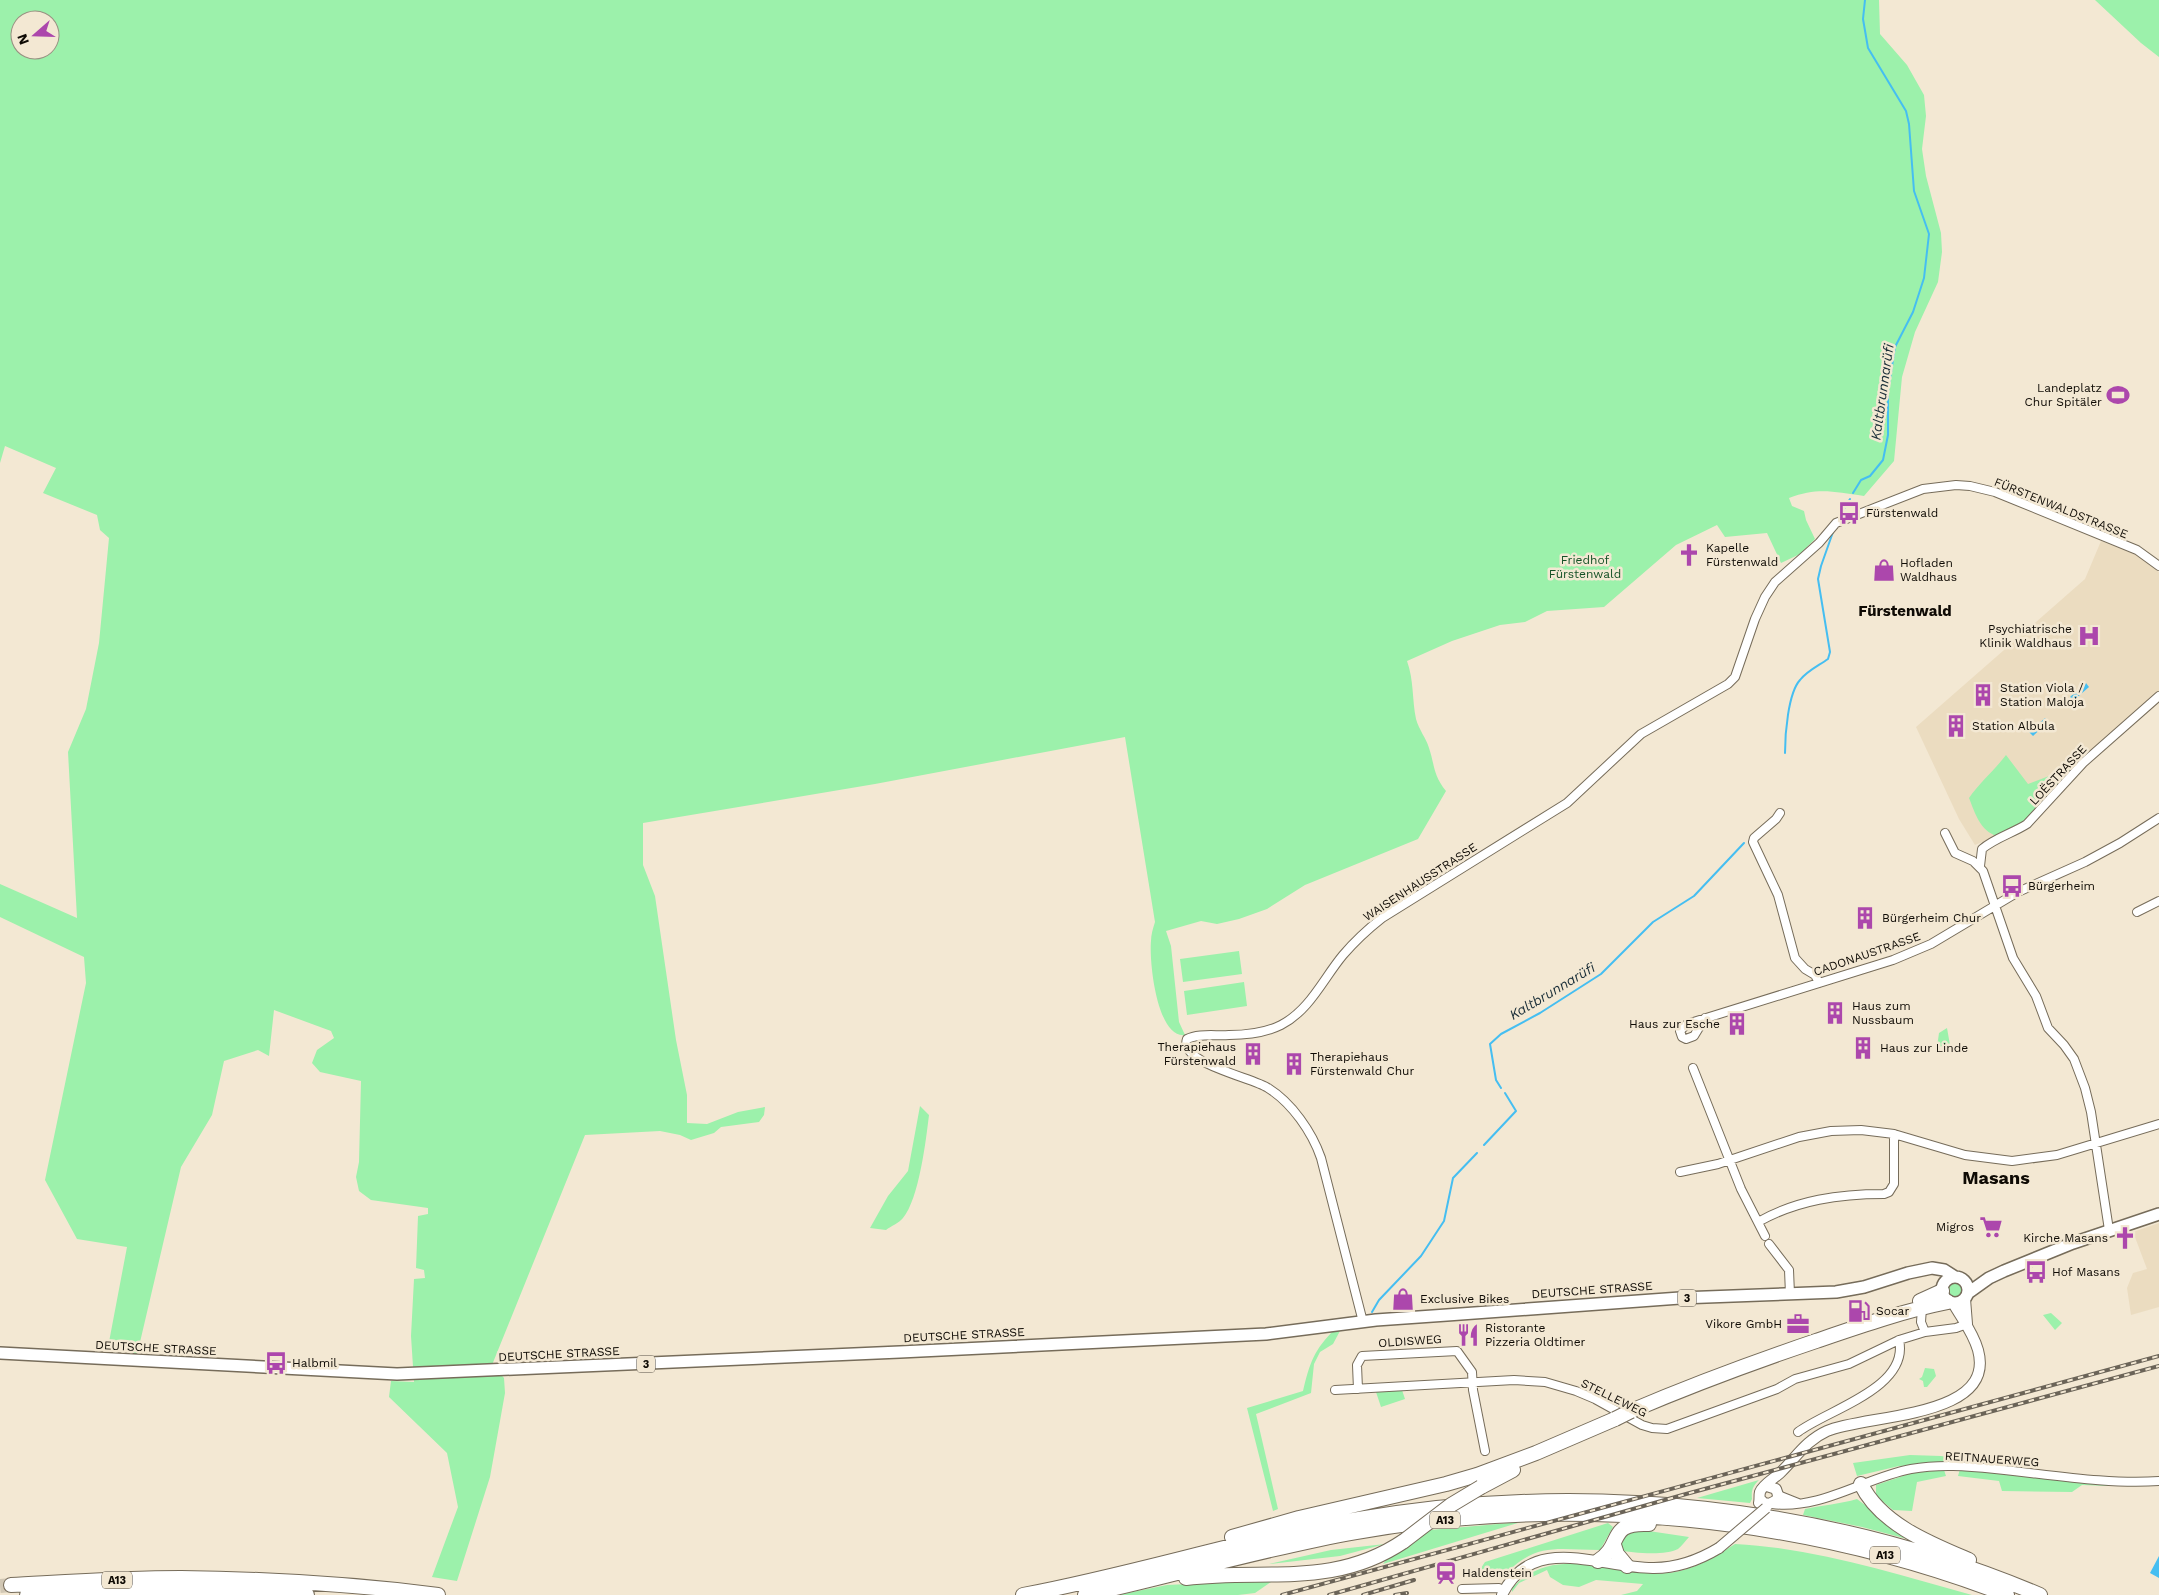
<svg xmlns="http://www.w3.org/2000/svg" width="2159" height="1595" font-family="'Work Sans',sans-serif">
  <style>
    .built { fill: #ebdcc0 }
    .green { fill: #9cf1ab; fill-rule: evenodd }
    .water { fill: #45bef1 }
    .lines { fill: none; stroke-linecap: round; stroke-linejoin: round }
    .stream { stroke: #45bef1; stroke-width: 2 }
    .highway-tunnel { stroke: #d1c7b4; stroke-width: 14; stroke-dasharray: 14 7; stroke-linecap: butt }
    .street-casing { stroke: #766c5a; stroke-width: 10 }
    .secondary-casing { stroke: #766c5a; stroke-width: 12 }
    .primary-casing { stroke: #766c5a; stroke-width: 14 }
    .highway-casing { stroke: #766c5a; stroke-width: 16 }
    .street { stroke: #fff; stroke-width: 8 }
    .secondary { stroke: #fff; stroke-width: 10 }
    .primary { stroke: #fff; stroke-width: 11 }
    .highway { stroke: #fff; stroke-width: 14 }
    .rail-casing { stroke: #6b6458; stroke-width: 4 }
    .rail { stroke: #f3e8d3; stroke-width: 2; stroke-dasharray: 5.5; stroke-linecap: butt }
    .secondary-bridge-casing { stroke: #766c5a; stroke-width: 12; stroke-linecap: butt }
    .highway-bridge-casing { stroke: #766c5a; stroke-width: 16; stroke-linecap: butt }
    .secondary-bridge { stroke: #fff; stroke-width: 10 }
    .highway-bridge { stroke: #fff; stroke-width: 14 }
    .labels { text-anchor: middle; dominant-baseline: central; stroke-width: 5; stroke-linejoin: round; paint-order: stroke }
    .shield { fill: #f3e8d3; stroke: #534d43; stroke-width: 1 }
    .shield-label { font-size: 11px; font-weight: bold; fill: #0f0b05 }
    .poi-label { font-size: 12px; fill: #0f0b05; stroke: #f3e8d3; text-anchor: start }
    .street-label { font-size: 12px; fill: #0f0b05; stroke: #f3e8d3 }
    .park-label { font-size: 12px; fill: #145126; stroke: #f3e8d3 }
    .water-label { font-size: 14px; font-style: italic; fill: #1a2e38; stroke: #f3e8d3 }
    .quarter-label { font-size: 15px; font-weight: bold; fill: #0f0b05; stroke: #f3e8d3 }
    .district-label { font-size: 18px; font-weight: bold; fill: #0f0b05; stroke: #f3e8d3 }
  </style>
  <rect width="100%" height="100%" fill="#f3e8d3"/>
  <path class="built" d="M2101 541 2136 555 2159 572V694L2028 819 2009 831 1975 845 1959 819 1916 727 2085 579Z
    M2159 1223V1307L2131 1315 2127 1288 2133 1273 2147 1269 2133 1232Z"/>
  <path class="green" d="M0 0H1879L1880 34 1907 65 1924 95 1926 116 1922 149 1926 176 1941 233 1942 252 1938 282 1915 332 1902 377 1894 461 1864 496C1834 492 1818 487 1789 498L1792 506 1804 511 1806 520 1815 539 1800 554 1781 563 1767 533 1725 537 1717 525 1676 545 1604 607 1547 611 1525 622 1500 625 1452 641 1407 661C1414 680 1412 700 1416 719 1419 730 1426 738 1429 748 1435 766 1433 775 1446 791L1418 839 1305 885 1267 909 1239 919 1217 924 1201 921 1166 931 1171 946 1179 1022 1185 1035C1157 1039 1149 961 1151 941 1151 935 1153 928 1155 922L1125 737 875 784 643 823V865L655 896 676 1040 687 1095V1123L707 1124 738 1112 765 1107 764 1115 759 1122 721 1127 714 1133 691 1140 680 1135 660 1131 585 1135 492 1365 504 1378 505 1393 490 1477 457 1581 432 1577 458 1507 447 1453 389 1397 391 1381 414 1382 411 1336 414 1279 425 1278 424 1270 416 1268 418 1216 428 1214V1208L371 1200 359 1191 356 1177 359 1162 361 1081 320 1072 312 1063 317 1050 334 1038 331 1031 274 1010 269 1056 258 1050 224 1061 212 1115 181 1167 137 1355 109 1342 127 1247 77 1239 45 1180 86 983 84 957 0 917V884L77 918 68 752 86 709 99 643 109 538 100 530 97 515 43 493 56 468 5 446 0 463ZM20 20H50V50H20Z
    M2095 0H2159V57L2141 43Z
    M2006 755 2028 784 2073 767 2028 819 1997 836C1980 831 1975 813 1969 798 1980 782 1994 771 2006 755Z
    M1239 951 1242 974 1183 982 1180 959Z
    M1244 982 1247 1006 1187 1015 1184 991Z
    M1947 1028 1950 1045 1937 1047 1939 1033Z
    M920 1106 929 1115C926 1140 919 1199 903 1218 899 1223 891 1226 886 1230L870 1228 888 1196 908 1171Z
    M1947 1291a8 8 0 1 1 16 0a8 8 0 1 1-16 0Z
    M2051 1313 2062 1323 2055 1330 2043 1315Z
    M1335 1329H1341L1333 1344 1320 1352 1314 1364 1311 1393 1256 1414 1278 1509 1273 1511 1247 1408 1303 1391C1310 1362 1314 1350 1335 1329Z
    M1925 1368 1934 1369 1936 1376 1927 1387H1924L1923 1381 1919 1379 1922 1377Z
    M1402 1390 1405 1399 1381 1407 1376 1392Z
    M1910 1455 1941 1456 1962 1459V1463L1899 1466 1857 1476 1853 1463Z
    M1960 1469 2109 1483V1486L2082 1485 2072 1492 2002 1491 1999 1481 1958 1476Z
    M1944 1470 1946 1476 1917 1482 1912 1511 1893 1510 1876 1496V1485L1912 1473Z
    M1759 1480C1753 1486 1751 1490 1752 1499L1750 1503 1697 1498Z
    M1857 1499 1911 1540 1862 1527 1803 1515 1805 1509C1822 1505 1841 1504 1857 1499Z
    M1521 1522 1383 1564 1389 1556 1430 1530Z
    M1608 1523 1613 1527 1600 1550C1555 1550 1535 1541 1501 1579L1475 1577 1485 1562Z
    M1642 1530 1689 1537C1686 1540 1682 1546 1678 1549 1665 1556 1633 1553 1618 1550L1626 1534Z
    M1385 1544 1340 1556 1269 1564 1331 1550Z
    M1735 1544C1816 1548 1894 1574 1972 1595H1621L1637 1591 1643 1584 1596 1580 1579 1587 1563 1585 1550 1577 1547 1570 1519 1583 1512 1592V1588C1557 1541 1613 1578 1669 1573 1694 1570 1715 1557 1735 1544Z
    M1274 1580 1255 1593 1238 1595H1118L1167 1585Z"/>
  <path class="water" d="M2086 683 2089 687 2073 701 2070 697Z
    M2045 718 2048 722 2033 736 2029 732Z
    M2159 1556V1578L2150 1573Z"/>
  <g class="lines">
    <path class="stream" d="M1853 493 1861 480 1870 476 1883 460 1888 435V391L1895 347 1913 312 1924 278 1929 234 1914 191 1909 124 1906 111 1868 48 1863 19 1865 0
      M1840 515 1850 499
      M1785 753C1785 735 1788 693 1800 680 1807 671 1818 666 1828 659L1830 652 1818 579 1821 566 1833 532
      M1501 1088 1496 1080 1490 1044 1501 1034 1540 1013 1601 974 1653 922 1694 896 1744 843
      M1484 1145 1516 1111 1505 1093
      M1372 1312 1379 1300 1421 1256 1444 1221 1453 1178 1477 1153"/>
    <path class="highway-tunnel" d="M0 1586 11 1585"/>
    <defs>
      <path id="street" d="M1780 813 1776 819 1754 838 1753 842 1778 895 1795 958 1805 969 1815 975 1819 983
        M1945 833 1955 853 1973 861 1983 871 2013 958 2036 996 2048 1028 2064 1045 2074 1059 2085 1088 2091 1112 2109 1230
        M1980 866 1982 849C1995 838 2013 833 2027 824L2083 763 2159 696
        M2137 912 2159 901
        M1705 1018 1694 1036 1686 1039 1682 1037 1680 1031 1687 1024 1893 960 1931 944 2018 892 2085 862 2120 843 2159 818
        M1693 1068 1741 1189 1765 1236
        M1680 1172 1718 1164 1799 1137 1831 1131 1861 1130 1894 1134 1965 1155 2012 1161 2057 1155 2159 1124
        M1758 1222C1797 1200 1839 1194 1884 1194L1889 1192 1894 1184V1134
        M1769 1244 1789 1270 1790 1294
        M1922 1308 1921 1322 1925 1332
        M1363 1322 1321 1158C1312 1132 1292 1103 1268 1088 1254 1078 1178 1063 1187 1039 1198 1033 1216 1036 1229 1035 1246 1035 1265 1033 1281 1025 1310 1010 1323 979 1343 955 1355 941 1368 929 1382 918L1567 803 1641 734 1728 684 1735 677 1755 619 1765 597 1775 582 1819 543 1836 523 1923 489 1956 485 1970 486 1995 492 2137 550 2159 566
        M1358 1389 1357 1365 1362 1356 1457 1351 1472 1372 1473 1390 1485 1451
        M1335 1390 1514 1380 1545 1382 1576 1391 1595 1399 1642 1425 1652 1428 1667 1429 1777 1389 1795 1379 1849 1364 1899 1340 1925 1332 1956 1328 1967 1324
        M1798 1432C1827 1410 1910 1388 1899 1340
        M1778 1495 1798 1503
        M1772 1504C1822 1510 1864 1478 1911 1469 1939 1464 1967 1466 1995 1469 2046 1474 2109 1485 2159 1481
        M1462 1589 1499 1588 1504 1591"/>
      <path id="secondary" d="M1965 1299 1967 1324
        M1760 1499 1764 1503 1769 1504 1777 1500 1778 1495 1776 1489 1767 1486
        M1759 1503C1760 1499 1759 1496 1760 1492 1763 1484 1777 1477 1782 1471 1797 1456 1807 1440 1827 1431 1866 1414 1997 1419 1978 1350 1973 1332 1962 1319 1953 1303
        M1502 1595C1533 1531 1602 1569 1654 1568 1678 1568 1699 1560 1719 1548"/>
      <path id="primary" d="M1942 1290a13 13 0 1 1 26 0a13 13 0 1 1-26 0Z
        M1968 1293 1989 1278 2004 1271 2073 1243 2159 1214
        M0 1353 397 1374 900 1352 1266 1334 1376 1320 1447 1315 1680 1298 1836 1292 1864 1287 1908 1273 1932 1268 1944 1270 1955 1277"/>
      <path id="highway" d="M1920 1301 1942 1291
        M1631 1411C1692 1385 1754 1362 1816 1341 1860 1326 1903 1311 1948 1302
        M1861 1484C1880 1524 1931 1544 1969 1560
        M1481 1487 1513 1470
        M1232 1537 1299 1518 1446 1484 1477 1475 1536 1453 1615 1419
        M1614 1545 1617 1554 1627 1566
        M1598 1561C1624 1545 1606 1522 1649 1524
        M1186 1578C1265 1568 1333 1589 1404 1541
        M11 1585C67 1582 124 1578 181 1578 266 1579 353 1584 438 1595
        M27 1595 179 1589 307 1595
        M1023 1595C1136 1574 1246 1538 1359 1519 1586 1480 1827 1505 2040 1595
        M1085 1595C1176 1575 1265 1548 1356 1532 1573 1494 1802 1516 2007 1595"/>
    </defs>
    <use href="#street" class="street-casing"/>
    <use href="#secondary" class="secondary-casing"/>
    <use href="#primary" class="primary-casing"/>
    <use href="#highway" class="highway-casing"/>
    <use href="#street" class="street"/>
    <use href="#secondary" class="secondary"/>
    <use href="#primary" class="primary"/>
    <use href="#highway" class="highway"/>
    <defs>
      <path id="rail" d="M1282 1595 2159 1356
        M1329 1595 1686 1494 2159 1366
        M1363 1595 1414 1580
        M1395 1595 1407 1593"/>
    </defs>
    <use href="#rail" class="rail-casing"/>
    <use href="#rail" class="rail"/>
    <defs>
      <path id="secondary-bridge" d="M1719 1548 1766 1508"/>
      <path id="highway-bridge" d="M1615 1419 1631 1411
        M1404 1541 1451 1505 1481 1487"/>
    </defs>
    <use href="#secondary-bridge" class="secondary-bridge-casing"/>
    <use href="#highway-bridge" class="highway-bridge-casing"/>
    <use href="#secondary-bridge" class="secondary-bridge"/>
    <use href="#highway-bridge" class="highway-bridge"/>
  </g>
  <defs>
    <symbol id="stadium-bare" viewBox="-9 -9 18 18"><path d="M0-5a6.5 5 0 1 0 0 10a6.5 5 0 1 0 0-10ZM-3.5-1.8h7v3.6h-7Z" fill="#ac47ac" stroke="#f3e8d3" stroke-width="2.5" paint-order="stroke"/></symbol>
    <symbol id="bus-bare" viewBox="-9 -9 18 18"><path d="M-5-6H5V4H4V6H2V4H-2V6H-4V4H-5ZM-3.5-4V0h7V-4ZM-3.5 1.2v1.5H-2V1.2ZM2 1.2v1.5H3.5V1.2Z" fill="#ac47ac" stroke="#f3e8d3" stroke-width="2.5" paint-order="stroke"/></symbol>
    <symbol id="church-bare" viewBox="-9 -9 18 18"><path d="M-1.2-6h2.4v3.5h3.3v2.4h-3.3V6h-2.4V-.1h-3.3v-2.4h3.3Z" fill="#ac47ac" stroke="#f3e8d3" stroke-width="2.5" paint-order="stroke"/></symbol>
    <symbol id="shop-bare" viewBox="-9 -9 18 18"><path d="M-5-2.5h2.3a2.7 3.5 0 0 1 5.4 0H5L5.5 6h-11ZM-1.5-2.5h3a1.5 2.3 0 0 0-3 0Z" fill="#ac47ac" stroke="#f3e8d3" stroke-width="2.5" paint-order="stroke"/></symbol>
    <symbol id="hospital-bare" viewBox="-9 -9 18 18"><path d="M-5-5h3v3.5h4V-5h3V5h-3V1.5h-4V5h-3Z" fill="#ac47ac" stroke="#f3e8d3" stroke-width="2.5" paint-order="stroke"/></symbol>
    <symbol id="building-bare" viewBox="-9 -9 18 18"><path d="M-4-6H4V6H1V3H-1V6H-4ZM-2.5-4.3h1.7v1.8h-1.7ZM.8-4.3h1.7v1.8H.8ZM-2.5-1h1.7V.8h-1.7ZM.8-1h1.7V.8H.8Z" fill="#ac47ac" stroke="#f3e8d3" stroke-width="2.5" paint-order="stroke"/></symbol>
    <symbol id="supermarket-bare" viewBox="-9 -9 18 18"><path d="M-6-5.5h2.5l.6 2H6L4.5 2H-2.5L-4.4-4H-6ZM-1.5 3.2a1.3 1.3 0 1 0 .1 0ZM3 3.2a1.3 1.3 0 1 0 .1 0Z" fill="#ac47ac" stroke="#f3e8d3" stroke-width="2.5" paint-order="stroke"/></symbol>
    <symbol id="fuel-bare" viewBox="-9 -9 18 18"><path d="M-5.5-6h7V0h2V4h1.3V-2.5L3-4.5l.8-.8L6-3V5H2.5V1h-1V6h-7ZM-4.2-4.7v3.2H.2V-4.7Z" fill="#ac47ac" stroke="#f3e8d3" stroke-width="2.5" paint-order="stroke"/></symbol>
    <symbol id="office-bare" viewBox="-9 -9 18 18"><path d="M-6-3h4V-5.5h4V-3h4V5H-6ZM-1-4.5V-3h2v-1.5ZM-6 0V1H6V0Z" fill="#ac47ac" stroke="#f3e8d3" stroke-width="2.5" paint-order="stroke"/></symbol>
    <symbol id="restaurant-bare" viewBox="-9 -9 18 18"><path d="M-5-6h1v4h1v-4h1v4h1v-4h1v5L-1.5 .5V6h-2V.5L-5-1ZM5-6V6H3V1.5H1.5Q1.5-4 5-6Z" fill="#ac47ac" stroke="#f3e8d3" stroke-width="2.5" paint-order="stroke"/></symbol>
    <symbol id="station-bare" viewBox="-9 -9 18 18"><path d="M-3-6H3Q5-6 5-4V2Q5 4 3 4L4.5 6H3L1.5 4h-3L-3 6H-4.5L-3 4Q-5 4-5 2V-4Q-5-6-3-6ZM-3.5-4v3h7v-3ZM-3.5 1v1.5H-2V1ZM2 1v1.5H3.5V1Z" fill="#ac47ac" stroke="#f3e8d3" stroke-width="2.5" paint-order="stroke"/></symbol>
  </defs>
  <g fill-rule="evenodd">
    <use href="#stadium-bare" x="2102" y="379" width="32" height="32"/>
    <use href="#bus-bare" x="1833" y="497" width="32" height="32"/>
    <use href="#church-bare" x="1673" y="539" width="32" height="32"/>
    <use href="#shop-bare" x="1868" y="554" width="32" height="32"/>
    <use href="#hospital-bare" x="2073" y="620" width="32" height="32"/>
    <use href="#building-bare" x="1967" y="679" width="32" height="32"/>
    <use href="#building-bare" x="1940" y="710" width="32" height="32"/>
    <use href="#bus-bare" x="1996" y="870" width="32" height="32"/>
    <use href="#building-bare" x="1849" y="902" width="32" height="32"/>
    <use href="#building-bare" x="1819" y="997" width="32" height="32"/>
    <use href="#building-bare" x="1721" y="1008" width="32" height="32"/>
    <use href="#building-bare" x="1847" y="1032" width="32" height="32"/>
    <use href="#building-bare" x="1237" y="1038" width="32" height="32"/>
    <use href="#building-bare" x="1278" y="1048" width="32" height="32"/>
    <use href="#supermarket-bare" x="1975" y="1211" width="32" height="32"/>
    <use href="#church-bare" x="2109" y="1222" width="32" height="32"/>
    <use href="#bus-bare" x="2020" y="1256" width="32" height="32"/>
    <use href="#shop-bare" x="1387" y="1283" width="32" height="32"/>
    <use href="#fuel-bare" x="1843" y="1295" width="32" height="32"/>
    <use href="#office-bare" x="1782" y="1308" width="32" height="32"/>
    <use href="#restaurant-bare" x="1452" y="1319" width="32" height="32"/>
    <use href="#bus-bare" x="260" y="1347" width="32" height="32"/>
    <use href="#station-bare" x="1430" y="1557" width="32" height="32"/>
  </g>
  <g class="labels">
    <g class="shield">
      <rect x="1678" y="1289.5" width="18" height="17" rx="4"/>
      <rect x="637" y="1355.5" width="18" height="17" rx="4"/>
      <rect x="1430" y="1511.5" width="30" height="17" rx="4"/>
      <rect x="1870" y="1546.5" width="30" height="17" rx="4"/>
      <rect x="102" y="1571.5" width="30" height="17" rx="4"/>
    </g>
    <g class="shield-label">
      <text x="1687" y="1298">3</text>
      <text x="646" y="1364">3</text>
      <text x="1445" y="1520">A13</text>
      <text x="1885" y="1555">A13</text>
      <text x="117" y="1580">A13</text>
    </g>
    <g class="poi-label">
      <text x="2102" y="388" text-anchor="end">Landeplatz<tspan x="2102" dy="14">Chur Spitäler</tspan></text>
      <text x="1866" y="513">Fürstenwald</text>
      <text x="1706" y="548">Kapelle<tspan x="1706" dy="14">Fürstenwald</tspan></text>
      <text x="1900" y="563">Hofladen<tspan x="1900" dy="14">Waldhaus</tspan></text>
      <text x="2072" y="629" text-anchor="end">Psychiatrische<tspan x="2072" dy="14">Klinik Waldhaus</tspan></text>
      <text x="2000" y="688">Station Viola /<tspan x="2000" dy="14">Station Maloja</tspan></text>
      <text x="1972" y="726">Station Albula</text>
      <text x="2028" y="886">Bürgerheim</text>
      <text x="1882" y="918">Bürgerheim Chur</text>
      <text x="1852" y="1006">Haus zum<tspan x="1852" dy="14">Nussbaum</tspan></text>
      <text x="1720" y="1024" text-anchor="end">Haus zur Esche</text>
      <text x="1236" y="1047" text-anchor="end">Therapiehaus<tspan x="1236" dy="14">Fürstenwald</tspan></text>
      <text x="1880" y="1048">Haus zur Linde</text>
      <text x="1310" y="1057">Therapiehaus<tspan x="1310" dy="14">Fürstenwald Chur</tspan></text>
      <text x="1974" y="1227" text-anchor="end">Migros</text>
      <text x="2108" y="1238" text-anchor="end">Kirche Masans</text>
      <text x="2052" y="1272">Hof Masans</text>
      <text x="1420" y="1299">Exclusive Bikes</text>
      <text x="1876" y="1311">Socar</text>
      <text x="1782" y="1324" text-anchor="end">Vikore GmbH</text>
      <text x="1485" y="1328">Ristorante<tspan x="1485" dy="14">Pizzeria Oldtimer</tspan></text>
      <text x="292" y="1363">Halbmil</text>
      <text x="1462" y="1573">Haldenstein</text>
    </g>
    <g class="street-label">
      <text transform="translate(2061 508) rotate(22)">FÜRSTENWALDSTRASSE</text>
      <text transform="translate(2058 775) rotate(-47)">LOËSTRASSE</text>
      <text transform="translate(1420 882) rotate(-33)">WAISENHAUSSTRASSE</text>
      <text transform="translate(1867 954) rotate(-19)">CADONAUSTRASSE</text>
      <text transform="translate(1592 1290) rotate(-4)">DEUTSCHE STRASSE</text>
      <text transform="translate(964 1335) rotate(-3)">DEUTSCHE STRASSE</text>
      <text transform="translate(1410 1341) rotate(-4)">OLDISWEG</text>
      <text transform="translate(156 1348) rotate(3)">DEUTSCHE STRASSE</text>
      <text transform="translate(559 1354) rotate(-3)">DEUTSCHE STRASSE</text>
      <text transform="translate(1614 1398) rotate(26)">STELLEWEG</text>
      <text transform="translate(1992 1459) rotate(4)">REITNAUERWEG</text>
    </g>
    <g class="park-label">
      <text x="1585" y="560">Friedhof<tspan x="1585" dy="14">Fürstenwald</tspan></text>
    </g>
    <g class="water-label">
      <text transform="translate(1882 392) rotate(-82)">Kaltbrunnarüfi</text>
      <text transform="translate(1552 991) rotate(-31)">Kaltbrunnarüfi</text>
    </g>
    <g class="quarter-label">
      <text x="1905" y="611">Fürstenwald</text>
    </g>
    <g class="district-label">
      <text x="1996" y="1177">Masans</text>
    </g>
  </g>
  <g transform="translate(35 35) rotate(250)"><circle r="24" fill="#f3e8d3" stroke="#989081"/>
  <path d="M0-4L9 19L0 12L-9 19Z" fill="#ac47ac"/>
  <text y="-8" font-size="14" font-weight="bold" text-anchor="middle" fill="#0f0b05">N</text>
  </g>
</svg>
